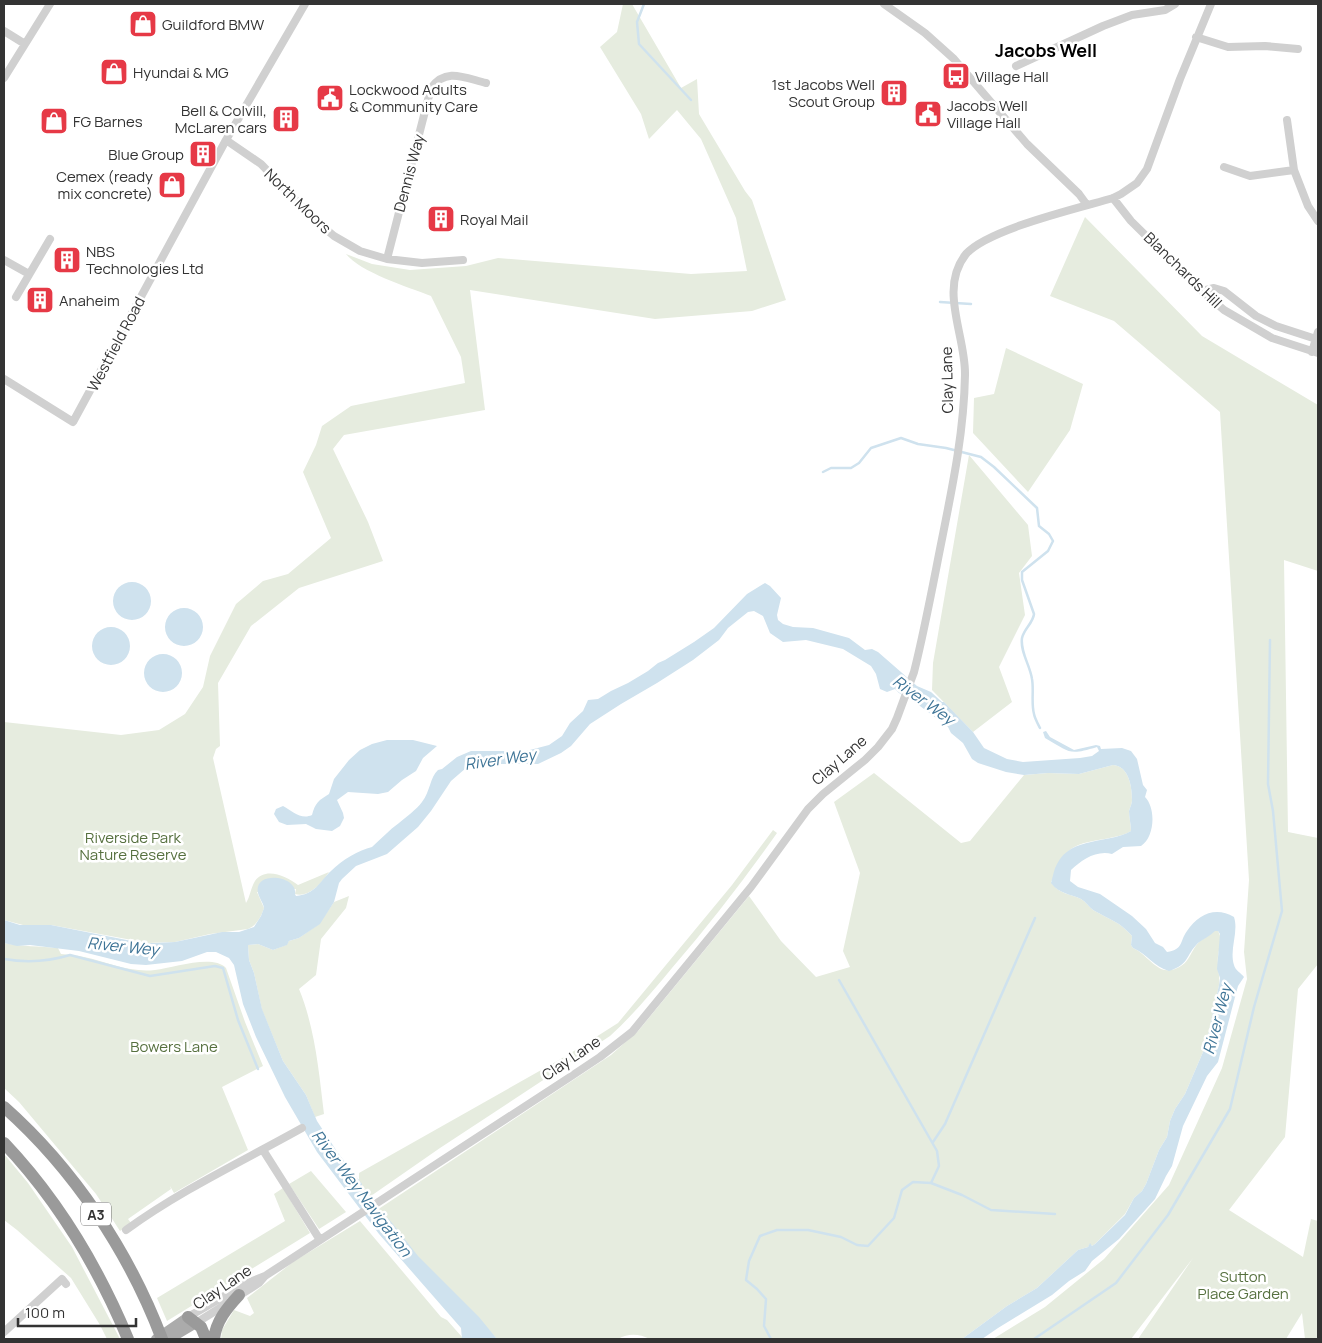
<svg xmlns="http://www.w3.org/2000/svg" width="1322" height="1343" font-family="Manrope,sans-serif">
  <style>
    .green { fill: #e6ecdf }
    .water { fill: #cfe2ee }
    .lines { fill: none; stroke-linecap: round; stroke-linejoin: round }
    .stream { stroke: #cfe2ee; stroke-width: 2.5 }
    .minor { stroke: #d0d0d0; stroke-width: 8 }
    .major { stroke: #ababab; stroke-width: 10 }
    .highway { stroke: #9a9a9a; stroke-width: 12 }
    .labels { text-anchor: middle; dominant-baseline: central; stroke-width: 5; stroke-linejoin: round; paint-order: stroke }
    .shield { fill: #fff; stroke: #707070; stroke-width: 1 }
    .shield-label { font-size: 14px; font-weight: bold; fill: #333 }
    .poi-label { font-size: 15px; fill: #333; stroke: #fff; text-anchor: start }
    .street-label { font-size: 15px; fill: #333; stroke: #fff }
    .park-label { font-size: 15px; fill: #56703f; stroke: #fff }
    .water-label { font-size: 16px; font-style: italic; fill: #3f7597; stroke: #fff }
    .quarter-label { font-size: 18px; font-weight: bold; fill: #000; stroke: #fff }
  </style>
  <rect width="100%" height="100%" fill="#fff"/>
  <path class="green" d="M623 4H632L681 88 697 79 699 114 745 191 752 200 786 300 752 311 655 319 470 290 485 410 344 435 333 449 368 522 383 561 299 588 251 626 218 683 220 746 216 749 213 758 246 903C250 897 251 887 255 881 266 866 287 877 298 885L329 872C322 883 309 898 295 894L296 889 257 892 264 908C261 917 257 925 248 929L210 934 175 942 148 943 51 925H23L4 920V722L121 735 159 730 185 714 203 687 210 656 236 604 263 581 288 574 331 538 303 472 316 445 322 426 351 406 465 383 461 357 431 296C408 287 360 272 346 254L372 264 410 270 466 266 498 258 691 274 747 271 736 218 701 139 677 110 649 139 641 114 600 47 617 32Z
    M1085 217 1202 336 1318 405V571L1284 560 1288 832 1318 838V964L1298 989 1285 1137 1229 1210 1303 1257 1311 1219 1318 1221V1339H1305L1302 1313 1286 1339H1138L1193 1258 1131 1339H993L1045 1307 1104 1259 1169 1185 1222 1068 1247 979 1244 952 1249 880 1220 412 1114 321 1050 296Z
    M1006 348 1083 384 1070 430 1028 492 973 433 974 398 994 394Z
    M969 455 1028 525 1032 556 1019 573 1025 615 999 667 1012 702 973 732 932 690 933 663Z
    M1113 765C1129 766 1132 787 1132 800 1132 804 1130 807 1129 811 1129 818 1131 824 1131 831 1113 842 1079 837 1066 854 1060 862 1056 874 1051 882 1058 894 1071 894 1081 899 1086 902 1089 907 1093 910 1110 920 1119 921 1132 936L1131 945 1133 948C1144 953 1150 963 1161 969 1171 973 1183 967 1188 959 1192 953 1194 947 1199 942 1204 938 1210 935 1215 930L1218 931C1223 939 1219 947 1218 956 1217 966 1220 975 1219 985L1206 1045 1185 1094 1175 1109 1170 1121 1167 1137 1159 1150 1146 1184 1142 1191 1134 1198 1125 1214 1095 1244 1092 1246 1090 1244 1088 1247 1078 1250 1037 1288 1007 1306 962 1339H650C639 1334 629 1333 618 1339H497C472 1310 442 1285 417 1256 403 1239 393 1225 377 1210L611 1055 639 1030 749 896 781 941 816 977 850 967 843 951 860 873 834 802 874 773 961 843 970 841 1024 775 1048 773 1079 774Z
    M773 830 777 833C744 880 709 925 672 968 652 992 633 1015 610 1036L440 1148 368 1198 359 1180V1173L566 1056 618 1023 732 885Z
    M349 896 346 908 321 939 316 975 299 989C315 1028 319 1072 324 1114L315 1117 306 1095 283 1061 262 1010 254 973 249 960 248 945 258 944 273 950 286 945 289 941 299 938 319 924 334 902Z
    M4 943C22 947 40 946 58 948L61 954C68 955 76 955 84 957 108 962 130 973 155 970 174 968 212 954 226 968L245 1022 263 1066 222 1087 248 1150 174 1193 170 1186 171 1189 128 1219 131 1223 120 1231 96 1194 19 1102 4 1088Z
    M4 1154 28 1183 72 1247 120 1339H107L100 1325 71 1278 17 1230 4 1220Z
    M311 1171 346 1212 319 1229 289 1184Z
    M283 1188 310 1233 167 1321 157 1298 285 1221 274 1194Z
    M360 1221 441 1317 447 1320 462 1337V1339H221L222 1330 234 1310 250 1316 254 1313 247 1298 293 1262Z"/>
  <path class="water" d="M113 601a19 19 0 1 1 38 0a19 19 0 1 1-38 0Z
    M765 583 770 586 781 598 777 615 778 620 783 624 793 627 813 628 849 638 865 650 872 649 878 652 917 686 931 692 942 702H944L973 732 984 748 1007 759 1023 762 1080 758 1092 756 1099 751 1097 747C1068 756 1070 752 1045 738L1043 732 1046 731 1050 737 1074 750 1096 745 1100 746 1101 749 1122 748 1131 751 1137 759 1143 785 1147 790 1145 797C1156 808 1155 837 1141 846L1123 847 1112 854C1096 850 1082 860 1071 870L1070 881 1078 887 1100 894 1132 916 1146 929 1155 943 1163 947 1167 952C1184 949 1179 942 1187 931 1198 914 1216 906 1234 917 1239 932 1229 949 1234 965 1235 970 1241 973 1244 977L1238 986 1235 997 1218 1062 1207 1076 1183 1126 1172 1166 1166 1176 1155 1199 1119 1239 1092 1261 1085 1271 1069 1281 1052 1295 998 1328 982 1339H962L1007 1306 1037 1288 1078 1250 1088 1247 1090 1243 1092 1246 1095 1244 1125 1215 1134 1198 1142 1191 1146 1184 1159 1150 1167 1137 1170 1121 1175 1109 1185 1094 1206 1045 1219 985 1220 978 1217 969 1220 934 1218 931H1215C1210 936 1203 939 1198 943 1185 956 1190 964 1169 971 1154 967 1147 954 1133 948L1131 945 1132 936C1119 921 1110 920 1093 910 1089 907 1086 902 1081 899 1071 894 1059 894 1051 883 1053 876 1054 869 1057 864 1071 836 1109 844 1131 831 1131 824 1129 818 1129 811 1130 807 1132 804 1132 800 1132 787 1129 766 1113 765L1079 774 1048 773 1024 775 1006 772 978 763 972 759 963 743 951 733 948 727 916 703 899 693 895 689 887 692 880 689 876 674 871 666 843 649 806 640 783 642 770 633 763 616 754 611 748 612 728 628 719 640 693 660 657 683 621 704 590 724 571 746 561 753 538 764H477L466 768 451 781 431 811 418 827 387 854 356 866 342 879 339 883 334 902 320 924 299 938 289 941 287 945 273 950 258 944 248 945 249 960 254 973 262 1009 283 1061 306 1095 317 1121 338 1153 362 1184V1187L377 1210 383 1213 393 1224 418 1256 479 1317 497 1339H462L461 1328 379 1234 317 1152 285 1097 256 1037 243 1004 234 965 229 958 216 952H207L182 961 146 965 131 964 79 951 30 945 17 946 4 943V920L20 925H51L142 943H155L175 942 222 932H239L254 927 261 916 264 908C263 902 259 898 258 893 253 870 298 875 295 894L296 896C316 894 319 882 331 871 342 860 359 850 372 847 381 839 389 830 399 823 407 816 416 810 422 802 430 792 430 777 438 770L442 769 457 757 471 751H526L549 745 562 736 570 723 583 711 588 700 598 699 611 691 628 683 648 671 658 663 665 660 694 642 714 628 747 594Z
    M165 627a19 19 0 1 1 38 0a19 19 0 1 1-38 0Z
    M92 646a19 19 0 1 1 38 0a19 19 0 1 1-38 0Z
    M144 673a19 19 0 1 1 38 0a19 19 0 1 1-38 0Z
    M387 740H413L437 746 423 758 416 771 402 780 388 792 378 794 348 792 337 800 343 813 344 818 340 826 332 831 316 829 306 824 287 825 279 822 274 814 276 809 283 806C292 811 301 820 312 815 315 803 319 800 329 794L334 779 349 760 360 750 372 744Z"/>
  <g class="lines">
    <path class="stream" d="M644 4 637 22 639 44 691 100
      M940 302 971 304
      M823 472 831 468H851L859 463 871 448 901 438 918 444 946 448 981 457 994 467 1037 508 1039 526 1049 534 1053 541 1048 551 1022 572V580L1034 614C1033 623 1024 629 1022 638 1020 652 1030 665 1032 679 1034 690 1031 703 1034 714 1035 719 1038 724 1040 728
      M4 959C27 963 47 962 70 955L150 976 215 966 223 968 238 1020 258 1069
      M839 980 937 1151 939 1166 931 1183
      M933 1142 945 1124 1035 918
      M771 1339 764 1326 766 1299 757 1289 746 1280 749 1261 760 1236 777 1230H808L841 1237 857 1245 868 1246 894 1218 902 1190 913 1182 931 1183 962 1195 991 1210 1055 1214
      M1034 1339 1116 1283 1168 1215 1230 1109 1254 1007 1282 911 1273 811 1268 784 1270 640"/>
    <path class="minor" d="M884 4 925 33 954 59 1027 144 1079 194 1087 205
      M4 31 25 44
      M1196 37 1228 47 1265 46 1298 49
      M1016 66 1103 26 1132 15 1165 10 1175 4
      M4 78 50 4
      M1287 120 1294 170 1308 206 1318 221
      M226 140 261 164 315 220 334 236 360 251 387 259 422 263 463 260
      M1224 167 1250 176 1294 170
      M1113 198 1131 221 1202 291 1224 310 1272 338 1318 353
      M387 259 431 88C446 67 465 78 486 83
      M4 260 29 274
      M1202 291 1214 288 1224 291 1256 316 1276 326 1316 339
      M16 297 50 239
      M1312 352 1318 332
      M4 379 73 422 226 140 305 4
      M263 1150 320 1240
      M126 1230C181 1190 243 1161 302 1128
      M237 1297 259 1283 265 1276 570 1077 600 1057 632 1032 751 887 808 809 823 794 865 760 878 747 892 729 897 718 914 672C925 628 933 584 942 539 953 484 964 431 965 375 966 336 938 289 966 254 988 229 1079 208 1113 198L1121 194 1137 183 1147 169 1180 79 1211 4
      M188 1317 245 1284 265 1276
      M196 1323 228 1303
      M4 1332 62 1279 66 1284"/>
    <path class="major" d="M156 1339 188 1317
      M169 1339 196 1323"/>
    <path class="highway" d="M4 1107C74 1169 129 1252 162 1339
      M4 1143C58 1200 98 1267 128 1339
      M188 1317 201 1327 206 1339
      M214 1339C216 1321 227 1308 239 1295"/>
  </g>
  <defs>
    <symbol id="shop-square" viewBox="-11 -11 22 22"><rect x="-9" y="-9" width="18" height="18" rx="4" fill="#e63946" stroke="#fff"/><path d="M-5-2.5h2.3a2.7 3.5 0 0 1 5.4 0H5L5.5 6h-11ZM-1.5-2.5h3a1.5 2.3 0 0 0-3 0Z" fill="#fff"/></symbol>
    <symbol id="bus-square" viewBox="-11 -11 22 22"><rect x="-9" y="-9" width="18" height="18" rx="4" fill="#e63946" stroke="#fff"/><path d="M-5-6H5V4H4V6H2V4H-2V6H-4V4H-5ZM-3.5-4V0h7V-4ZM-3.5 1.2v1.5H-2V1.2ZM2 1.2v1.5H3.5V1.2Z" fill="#fff"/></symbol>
    <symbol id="building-square" viewBox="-11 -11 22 22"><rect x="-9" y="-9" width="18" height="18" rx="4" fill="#e63946" stroke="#fff"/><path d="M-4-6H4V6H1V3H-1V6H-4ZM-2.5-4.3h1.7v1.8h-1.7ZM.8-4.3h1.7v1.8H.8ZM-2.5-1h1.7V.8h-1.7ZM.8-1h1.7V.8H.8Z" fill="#fff"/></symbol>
    <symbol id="civic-square" viewBox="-11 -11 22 22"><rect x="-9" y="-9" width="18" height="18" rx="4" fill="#e63946" stroke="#fff"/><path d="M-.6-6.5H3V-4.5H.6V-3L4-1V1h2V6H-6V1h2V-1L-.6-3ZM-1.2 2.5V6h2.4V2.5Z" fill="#fff"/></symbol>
  </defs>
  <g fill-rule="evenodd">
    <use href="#shop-square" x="127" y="8" width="32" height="32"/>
    <use href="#shop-square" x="98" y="56" width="32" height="32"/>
    <use href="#bus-square" x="940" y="60" width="32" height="32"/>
    <use href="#building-square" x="878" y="77" width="32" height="32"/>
    <use href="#civic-square" x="314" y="82" width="32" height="32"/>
    <use href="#civic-square" x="912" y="98" width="32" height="32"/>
    <use href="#building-square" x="270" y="103" width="32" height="32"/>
    <use href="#shop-square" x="38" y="105" width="32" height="32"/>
    <use href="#building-square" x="187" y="138" width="32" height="32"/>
    <use href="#shop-square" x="156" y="169" width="32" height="32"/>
    <use href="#building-square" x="425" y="203" width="32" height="32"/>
    <use href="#building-square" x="51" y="244" width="32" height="32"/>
    <use href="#building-square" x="24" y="284" width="32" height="32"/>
  </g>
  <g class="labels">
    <rect class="shield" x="81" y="1202.5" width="30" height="23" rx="4"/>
    <g class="shield-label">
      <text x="96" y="1214">A3</text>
    </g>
    <g class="poi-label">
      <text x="162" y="24">Guildford BMW</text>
      <text x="133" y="72">Hyundai &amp; MG</text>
      <text x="975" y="76">Village Hall</text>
      <text x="875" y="84" text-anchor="end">1st Jacobs Well<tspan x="875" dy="17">Scout Group</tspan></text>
      <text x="349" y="89">Lockwood Adults<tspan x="349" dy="17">&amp; Community Care</tspan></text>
      <text x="947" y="105">Jacobs Well<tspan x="947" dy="17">Village Hall</tspan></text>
      <text x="267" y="110" text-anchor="end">Bell &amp; Colvill,<tspan x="267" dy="17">McLaren cars</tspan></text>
      <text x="73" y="121">FG Barnes</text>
      <text x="184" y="154" text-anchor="end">Blue Group</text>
      <text x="153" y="176" text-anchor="end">Cemex (ready<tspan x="153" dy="17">mix concrete)</tspan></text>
      <text x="460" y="219">Royal Mail</text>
      <text x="86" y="251">NBS<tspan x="86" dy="17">Technologies Ltd</tspan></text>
      <text x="59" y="300">Anaheim</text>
    </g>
    <g class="street-label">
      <text transform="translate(409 173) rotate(-75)">Dennis Way</text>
      <text transform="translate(298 201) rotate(44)">North Moors</text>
      <text transform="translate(1183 270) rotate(44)">Blanchards Hill</text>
      <text transform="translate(116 344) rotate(-62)">Westfield Road</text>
      <text transform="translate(947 380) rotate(-91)">Clay Lane</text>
      <text transform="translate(839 760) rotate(-41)">Clay Lane</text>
      <text transform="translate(571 1058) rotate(-34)">Clay Lane</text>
      <text transform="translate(222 1287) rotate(-34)">Clay Lane</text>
    </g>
    <g class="park-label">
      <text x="133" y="837">Riverside Park<tspan x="133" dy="17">Nature Reserve</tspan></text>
      <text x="174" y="1046">Bowers Lane</text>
      <text x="1243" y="1276">Sutton<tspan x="1243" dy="17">Place Garden</tspan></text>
    </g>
    <g class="water-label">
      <text transform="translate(924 700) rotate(36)">River Wey</text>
      <text transform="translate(500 759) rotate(-8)">River Wey</text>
      <text transform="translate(123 946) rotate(6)">River Wey</text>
      <text transform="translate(1217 1019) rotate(-75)">River Wey</text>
      <text transform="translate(362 1193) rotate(53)">River Wey Navigation</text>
    </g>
    <g class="quarter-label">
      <text x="1046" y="50">Jacobs Well</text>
    </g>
  </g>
  <rect width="1322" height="1343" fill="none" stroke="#333333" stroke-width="10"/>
  <path d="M18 1318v8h118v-8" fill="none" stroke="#333333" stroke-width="2.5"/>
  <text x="25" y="1318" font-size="15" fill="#333333" stroke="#ffffff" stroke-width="4" paint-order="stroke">100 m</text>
</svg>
